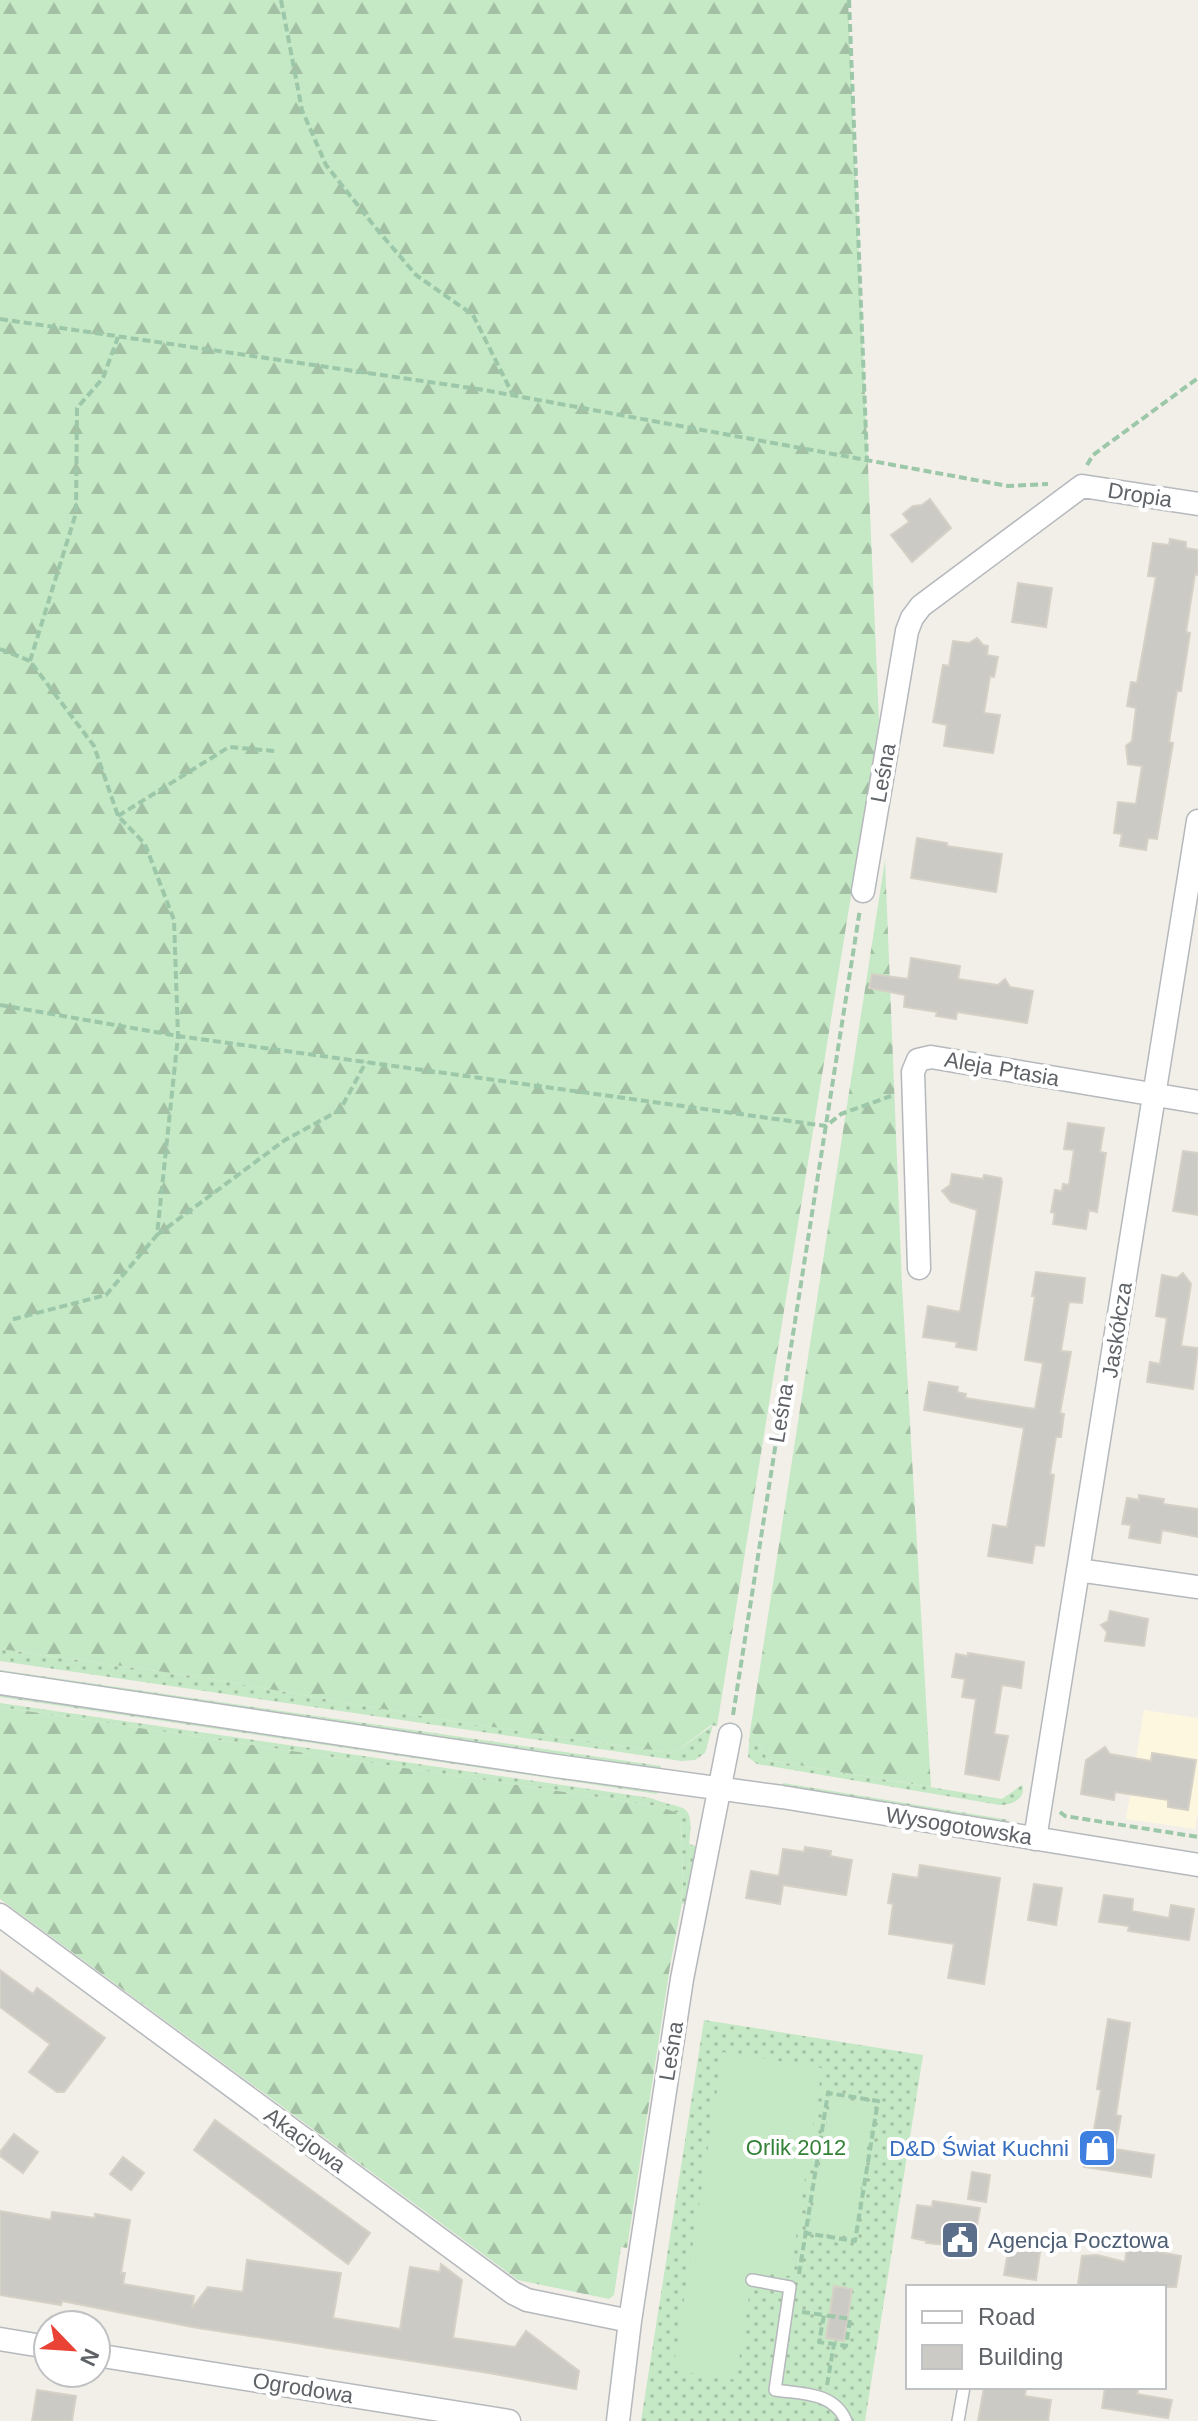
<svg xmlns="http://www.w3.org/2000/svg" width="1198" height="2421" font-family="Helvetica,sans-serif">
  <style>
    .commercial { fill: #fef7e0 }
    .grass { fill: url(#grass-dots) }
    .forest { fill: url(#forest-firs) }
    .garden { fill: #c5e8c5 }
    .building { fill: #cccac5; stroke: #d6d1c6; stroke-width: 2 }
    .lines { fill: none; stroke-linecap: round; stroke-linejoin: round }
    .service-casing { stroke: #b5b8bc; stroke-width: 14 }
    .minor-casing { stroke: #b5b8bc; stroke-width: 25 }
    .path { stroke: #9cc7a9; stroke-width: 4; stroke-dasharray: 8 4; stroke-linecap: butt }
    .service { stroke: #fff; stroke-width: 11 }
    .minor { stroke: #fff; stroke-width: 22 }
    .labels { text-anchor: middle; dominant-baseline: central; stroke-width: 8; stroke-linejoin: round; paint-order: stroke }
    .street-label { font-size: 22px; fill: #5f6368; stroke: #fff }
    .park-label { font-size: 22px; fill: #348238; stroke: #fff }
    .shop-label { font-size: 22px; fill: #366cbe; stroke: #fff; text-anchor: end }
    .service-label { font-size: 22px; fill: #4e5e75; stroke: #fff; text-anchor: start }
  </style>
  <defs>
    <pattern id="grass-dots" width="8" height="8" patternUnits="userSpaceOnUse" patternTransform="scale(2)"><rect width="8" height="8" fill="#c5e8c5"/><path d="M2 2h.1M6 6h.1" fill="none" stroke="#a3c0a4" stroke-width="1.8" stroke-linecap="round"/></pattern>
    <pattern id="forest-firs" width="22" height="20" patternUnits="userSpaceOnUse" patternTransform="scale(2)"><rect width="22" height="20" fill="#c5e8c5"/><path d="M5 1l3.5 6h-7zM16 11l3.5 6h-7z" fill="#a3c0a4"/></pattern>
  </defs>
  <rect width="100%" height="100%" fill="#f1efe8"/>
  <path class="commercial" d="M1144 1710 1198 1718V1811L1195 1829 1126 1819Z"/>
  <path class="grass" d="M0 1649 200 1677 457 1722 674 1753 713 1725 705 1753 695 1760 681 1761 0 1661Z
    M0 1670 661 1766 660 1770 0 1673Z
    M0 1694 658 1791 657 1794 0 1697Z
    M0 1703 651 1798C683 1812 695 1798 689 1844L698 1847 686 1904 680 1903 683 1888 681 1814 657 1806 0 1707Z
    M750 1732 753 1733 768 1760 1002 1799 1022 1785C1027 1798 1012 1805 1000 1805L757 1764 748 1757Z
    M783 1783 1009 1820 999 1822 782 1786Z
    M704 2020 923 2055 865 2421H641Z"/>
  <path class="forest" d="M0 0H848L879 722 717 1726 711 1725 674 1753 457 1722 200 1677 0 1649Z
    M885 860 902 1285 931 1787 768 1760 753 1733 750 1732Z
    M0 1707 657 1806 681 1814 683 1888 680 1902 682 1903 670 1966 627 2248 621 2247 614 2295 609 2299 518 2280 0 1899Z"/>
  <path class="garden" d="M723 2052 822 2068 790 2276 753 2271 736 2380 673 2370Z
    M831 2097 874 2104 853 2237 809 2231Z"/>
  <path class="building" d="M930 499 951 528 912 562 891 535 909 522 903 514 913 506 922 505Z
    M1170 539 1186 542V548L1198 550V575L1195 574 1186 632 1190 633 1181 691H1177L1169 742 1173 743 1157 839 1148 838 1146 850 1120 846 1122 834 1114 833 1118 802 1136 804 1142 766 1128 764 1126 746 1132 741 1136 708 1127 706 1131 682 1137 683 1156 577 1148 576 1153 543 1169 545Z
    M1018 583 1052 588 1046 627 1012 622Z
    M977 638 983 645 988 646 987 655 998 657 994 677 990 676 984 713 1000 715 993 753 944 746 947 725 933 722 943 665 949 666 953 641 969 643Z
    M917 838 947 843V846L1002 854 996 892 911 878Z
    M911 958 960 966 958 979 998 985 1005 979 1010 987 1033 991 1027 1023 957 1012 956 1019 936 1016 937 1012 904 1007 905 995 869 988 872 974 908 979Z
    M1068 1123 1104 1128 1100 1152 1106 1153 1097 1212 1089 1210 1086 1229 1053 1224 1055 1213 1051 1212 1055 1190 1062 1191 1063 1184 1069 1185 1074 1150 1064 1149Z
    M1183 1151 1198 1153V1215L1173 1211Z
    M952 1174 983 1179 984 1175 1001 1178 1002 1182 976 1350 956 1347 957 1342 923 1337 928 1306 960 1312 977 1210 951 1202 942 1191 950 1185Z
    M1036 1272 1085 1278 1082 1303 1069 1302 1061 1351 1071 1352 1060 1413 1064 1414 1061 1437H1056L1050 1474 1054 1475 1044 1546 1035 1545 1032 1563 988 1556 993 1525 1007 1527 1024 1428 924 1410 929 1382 958 1387 957 1392 966 1394 965 1398 1035 1409 1043 1363 1025 1360 1035 1296H1032Z
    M1183 1273 1191 1284 1181 1346 1198 1348 1193 1389 1147 1382 1150 1362 1160 1364 1167 1318 1156 1316 1162 1275 1177 1278Z
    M1139 1495 1164 1499 1163 1504 1198 1509V1537L1162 1530 1160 1543 1129 1538 1131 1525 1122 1524 1127 1498 1139 1500Z
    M1110 1611 1148 1619 1144 1646 1105 1641 1107 1632 1101 1625 1108 1621Z
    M968 1653 1024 1662 1021 1688 1002 1685 994 1734 1008 1736 999 1780 965 1774 976 1699 962 1697 965 1679 952 1677 956 1654 968 1656Z
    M1105 1747 1110 1754 1151 1761 1152 1753 1196 1760 1188 1810 1168 1807V1800L1115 1792 1114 1800 1081 1794 1086 1760Z
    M805 1847 831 1851 830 1856 852 1860 846 1895 783 1885 780 1904 746 1898 751 1871 779 1876 783 1849 804 1852Z
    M920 1865 1000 1878 984 1984 948 1978 954 1944 889 1934 893 1904 888 1903 893 1874 918 1878Z
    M1034 1884 1062 1888 1056 1925 1028 1920Z
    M1104 1895 1133 1899 1132 1911 1169 1918 1171 1905 1194 1909 1189 1940 1128 1931 1129 1926 1099 1922Z
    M0 1970 33 1994 37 1988 105 2038 64 2092H57L29 2072 50 2044 0 2007Z
    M1108 2019 1130 2023 1116 2115 1121 2116 1115 2149 1154 2155 1151 2177 1084 2167 1089 2134 1093 2135 1101 2090 1097 2089Z
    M215 2120 370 2233 348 2264 194 2150Z
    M14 2134 38 2152 23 2173 0 2156V2152Z
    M123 2157 144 2173 131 2190 110 2174Z
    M972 2172 990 2175 986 2202 968 2199Z
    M933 2201 980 2208 975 2236 968 2235 966 2247 926 2243 927 2241 912 2238 917 2205 932 2207Z
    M0 2211 51 2220 52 2212 95 2218V2214L130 2220 121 2273H125L123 2284 194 2296 192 2308 208 2287 243 2292 247 2260 341 2273 333 2318 400 2329 410 2267 440 2272 441 2264 462 2280 453 2338 515 2347 526 2331 579 2371 576 2389 489 2373 192 2327 62 2301 61 2305 0 2295Z
    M1010 2240 1041 2245 1036 2280 1004 2275Z
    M1127 2246 1181 2256 1176 2287H1087V2285L1078 2284 1082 2256 1097 2255 1125 2262Z
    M834 2286 852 2289 844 2341 826 2338Z
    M984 2387H1026L1025 2396 1051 2400 1048 2421H978Z
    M1105 2387H1139L1137 2394 1172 2400 1168 2418 1102 2408Z
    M37 2390 76 2396 72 2421H32Z"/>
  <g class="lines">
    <defs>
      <path id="service" d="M752 2280 790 2287 775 2390C802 2394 834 2392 846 2421
        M958 2421 964 2387"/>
      <path id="minor" d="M863 891 907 631 912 618 921 606 1082 486 1198 504
        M919 1268 913 1072 918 1060 931 1057 1198 1102
        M1078 1570 1198 1587
        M0 1683 556 1766 782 1797 1198 1865
        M1035 1839 1198 821
        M0 1915 513 2293 527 2300 630 2321
        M0 2339 48 2347
        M96 2355 509 2421
        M618 2421 630 2321 682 1979 730 1735"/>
    </defs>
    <use href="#service" class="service-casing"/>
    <use href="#minor" class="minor-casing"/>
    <path class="path" d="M281 0 302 110 326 165 375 227 416 275 473 315 513 395
      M849 0 867 460
      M0 319 484 390 1008 486 1048 484
      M1087 465 1093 455 1198 378
      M0 649 30 661 94 746 118 816 145 844 174 920 178 1036 157 1235 106 1295 10 1320
      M30 661 76 513 77 408 103 378 118 337
      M118 816 229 747 275 751
      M0 1005 178 1036 826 1126 841 1114 891 1096
      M157 1235 285 1140 340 1110 366 1062
      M733 1715 860 909
      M1060 1812 1065 1816 1198 1837
      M799 2274 828 2093 878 2101 855 2241 805 2233
      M802 2312 824 2315
      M827 2385 834 2344 846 2346 850 2319 824 2315 819 2342 834 2344"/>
    <use href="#service" class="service"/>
    <use href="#minor" class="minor"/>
  </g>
  <defs>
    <symbol id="shop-square" viewBox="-11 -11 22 22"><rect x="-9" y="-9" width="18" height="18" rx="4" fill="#3f7fe0" stroke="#fff"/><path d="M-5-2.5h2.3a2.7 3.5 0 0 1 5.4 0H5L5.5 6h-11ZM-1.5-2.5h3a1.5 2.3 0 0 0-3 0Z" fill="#fff"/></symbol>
    <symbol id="civic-square" viewBox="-11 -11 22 22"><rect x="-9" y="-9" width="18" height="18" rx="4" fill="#5c6f8a" stroke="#fff"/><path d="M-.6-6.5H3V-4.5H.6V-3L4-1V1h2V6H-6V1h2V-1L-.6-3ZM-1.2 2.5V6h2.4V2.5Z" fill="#fff"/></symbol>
  </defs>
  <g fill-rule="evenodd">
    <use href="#shop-square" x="1075" y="2126" width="44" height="44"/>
    <use href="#civic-square" x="938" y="2218" width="44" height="44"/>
  </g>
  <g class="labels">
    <g class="street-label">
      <text transform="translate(1140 495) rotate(9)">Dropia</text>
      <text transform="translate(883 773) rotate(-80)">Leśna</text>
      <text transform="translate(1002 1069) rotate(10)">Aleja Ptasia</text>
      <text transform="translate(1117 1330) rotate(-81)">Jaskółcza</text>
      <text transform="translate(781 1413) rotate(-81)">Leśna</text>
      <text transform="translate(959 1826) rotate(9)">Wysogotowska</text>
      <text transform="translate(671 2051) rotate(-81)">Leśna</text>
      <text transform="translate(305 2140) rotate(36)">Akacjowa</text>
      <text transform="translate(303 2388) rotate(9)">Ogrodowa</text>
    </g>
    <g class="park-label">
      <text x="796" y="2147">Orlik 2012</text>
    </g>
    <g class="shop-label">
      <text x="1069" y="2148">D&amp;D Świat Kuchni</text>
    </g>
    <g class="service-label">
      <text x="988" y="2240">Agencja Pocztowa</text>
    </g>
  </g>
  <rect x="906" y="2285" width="260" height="104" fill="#ffffff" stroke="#bfc1c3" stroke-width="2"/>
  <rect x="922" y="2311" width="40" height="12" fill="#ffffff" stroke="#bfc1c3" stroke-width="2"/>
  <text x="978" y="2325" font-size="24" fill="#5f6368">Road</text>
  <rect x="922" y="2345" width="40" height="24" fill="#cccac5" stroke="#bfc1c3" stroke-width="2"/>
  <text x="978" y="2365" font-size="24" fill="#5f6368">Building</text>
  <g transform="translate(72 2349) rotate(115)"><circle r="38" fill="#ffffff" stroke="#bfc1c3" stroke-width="2"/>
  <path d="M0-6L14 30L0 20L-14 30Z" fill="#ea4335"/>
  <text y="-12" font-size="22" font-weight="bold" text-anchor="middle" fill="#5f6368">N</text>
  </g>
</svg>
